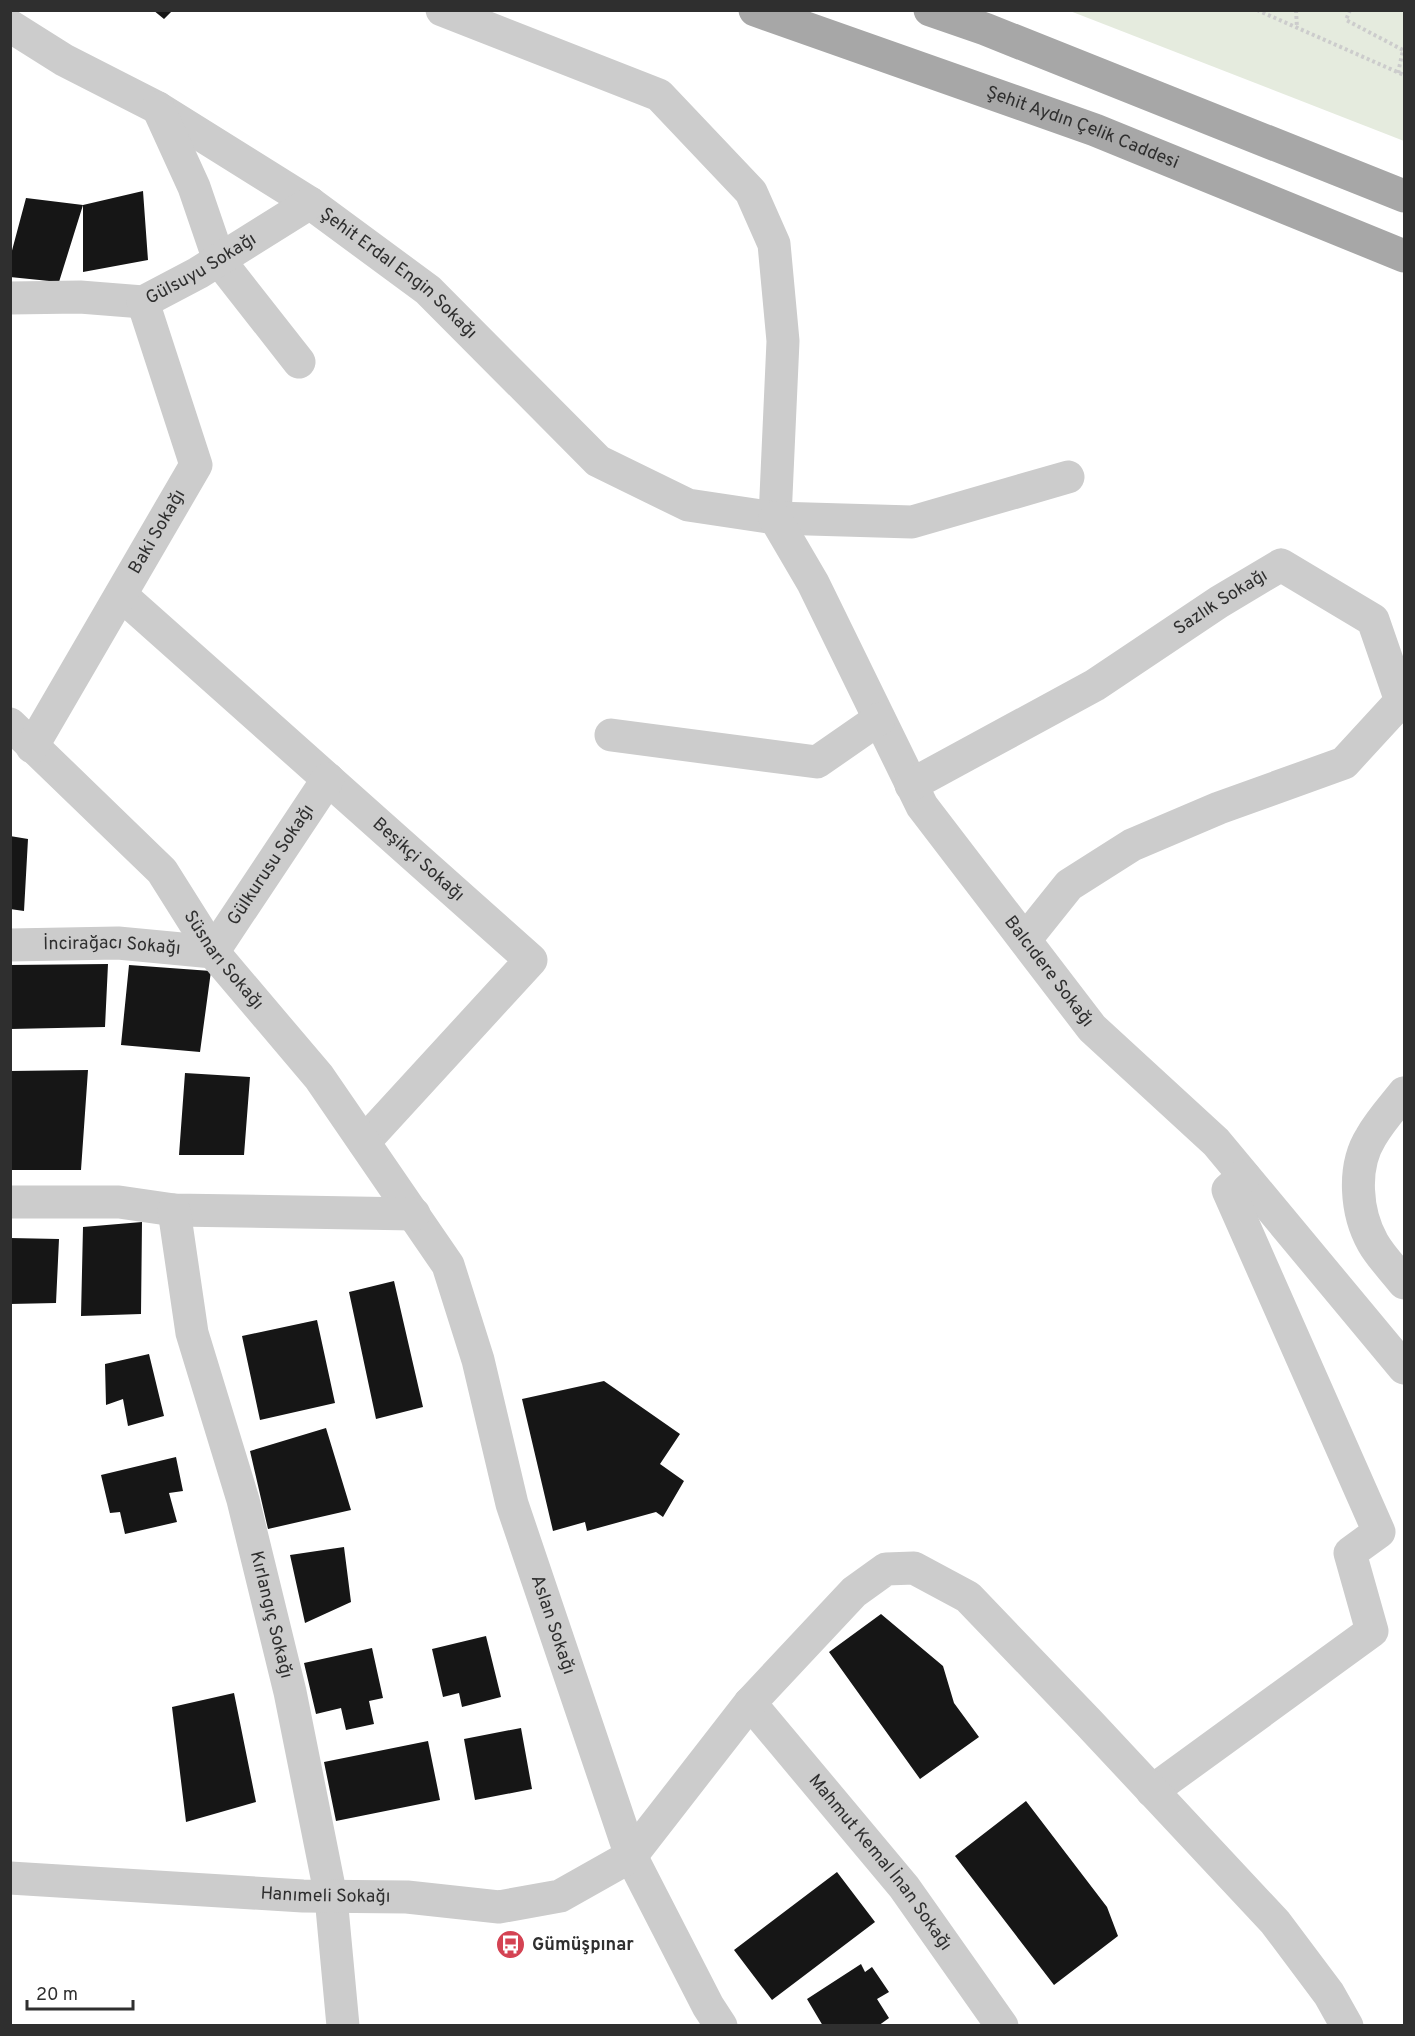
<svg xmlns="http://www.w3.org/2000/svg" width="1415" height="2036" font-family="Overpass,sans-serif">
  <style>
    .green { fill: #e5ebde }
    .building { fill: #161616 }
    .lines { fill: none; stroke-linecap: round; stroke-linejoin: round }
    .path { stroke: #ccc; stroke-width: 4; stroke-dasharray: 3 3; stroke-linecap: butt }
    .minor { stroke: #ccc; stroke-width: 33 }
    .major { stroke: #a7a7a7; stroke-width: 33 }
    .labels { text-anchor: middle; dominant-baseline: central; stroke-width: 6; stroke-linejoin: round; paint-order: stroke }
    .street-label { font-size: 18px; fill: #2f2f2f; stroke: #fff }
    .poi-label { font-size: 18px; font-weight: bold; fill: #2f2f2f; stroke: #fff; text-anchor: start }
  </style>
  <rect width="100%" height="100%" fill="#fff"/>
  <path class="green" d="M1070 11H1404V141Z"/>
  <path class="building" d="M153 10H173L164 19Z
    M143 191 148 260 83 272V205L59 282 10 277V258L26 198 83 205Z
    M10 836 28 839 24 911 10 909Z
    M108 964 105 1027 10 1029V965Z
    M129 965 211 971 200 1052 121 1045Z
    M88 1070 81 1170H10V1071Z
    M185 1073 250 1077 244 1155H179Z
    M142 1222 141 1314 81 1316 83 1227Z
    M10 1238 59 1239 56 1303 10 1304Z
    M394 1281 423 1407 376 1419 349 1292Z
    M317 1320 335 1403 260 1420 242 1336Z
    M149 1354 164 1416 128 1426 123 1399 106 1405 105 1364Z
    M604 1381 680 1434 660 1464 684 1481 663 1517 656 1512 587 1531 585 1522 553 1531 522 1399Z
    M326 1428 351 1510 268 1529 250 1451Z
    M176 1457 183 1491 169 1493 177 1522 125 1534 120 1512 110 1513 101 1475Z
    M344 1547 351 1602 305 1623 290 1555Z
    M881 1614 943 1666 954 1703 979 1737 920 1779 829 1652Z
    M486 1636 501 1697 462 1707 459 1693 443 1697 432 1649Z
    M372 1648 383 1698 369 1701 374 1724 346 1730 341 1708 316 1714 304 1663Z
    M234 1693 256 1802 186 1822 172 1707Z
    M521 1728 532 1789 475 1800 464 1739Z
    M428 1741 440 1800 336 1821 324 1762Z
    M1026 1801 1107 1907 1118 1936 1054 1985 955 1856Z
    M837 1872 875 1922 772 2000 734 1950Z
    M861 1964 865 1972 872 1967 889 1992 877 1999 889 2018 878 2026H823L807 1999Z"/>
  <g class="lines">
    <path class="path" d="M1257 10 1404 75
      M1296 10 1297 28
      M1350 10 1346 20 1403 50
      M1398 73 1403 50"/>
    <g class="minor">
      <path d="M442 10 659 95 751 192 774 244 783 341 775 518"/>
      <path id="s1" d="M10 26 64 60 158 108 310 203 428 290 598 461 688 505 775 518 912 522 1068 477"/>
      <path d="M158 108 194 187 219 260 299 362"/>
      <path id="s2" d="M10 298 80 297 143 302 198 273 310 203"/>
      <path id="s3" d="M775 518 813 583 922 806 1092 1028 1216 1142 1404 1368"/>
      <path id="s4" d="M121 595 531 960 364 1142"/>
      <path id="s5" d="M10 724 162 871 213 952 319 1077 448 1265 478 1360 512 1504 631 1856 708 2006 721 2026"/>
      <path d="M611 735 817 762 879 719"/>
      <path id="s6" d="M32 747 196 465 143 302"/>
      <path id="s7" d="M911 785 1095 685 1219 602 1281 565 1373 620 1401 701 1344 763 1219 808 1132 845 1069 885 1025 940"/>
      <path id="s8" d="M10 945 118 943 213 952 328 779"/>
      <path d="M1404 1093C1393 1107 1380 1121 1371 1137 1352 1167 1356 1213 1373 1243 1381 1257 1394 1270 1404 1283"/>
      <path d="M10 1202H119L174 1210 414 1214"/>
      <path id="s9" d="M174 1210 192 1333 243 1500 290 1692 331 1897 343 2026"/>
      <path id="s10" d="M750 1703 904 1887 1002 2026"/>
      <path d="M1152 1791 1372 1631 1350 1553 1379 1532 1228 1190 1244 1176"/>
      <path id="s11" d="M10 1878 303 1896 407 1897 499 1907 560 1896 631 1856 750 1703 854 1592 886 1569 914 1568 968 1597 1089 1723 1275 1922 1329 1994 1347 2026"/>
    </g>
    <g class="major">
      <path id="s12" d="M755 10 1095 130 1404 256"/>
      <path d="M930 10 985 29 1404 196"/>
    </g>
  </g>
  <defs>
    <symbol id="bus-disc" viewBox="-11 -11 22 22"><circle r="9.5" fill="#d44353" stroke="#fff"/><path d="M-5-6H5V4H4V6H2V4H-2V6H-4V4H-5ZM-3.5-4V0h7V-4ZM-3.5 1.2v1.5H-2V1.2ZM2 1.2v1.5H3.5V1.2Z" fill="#fff"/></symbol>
  </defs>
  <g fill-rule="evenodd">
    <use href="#bus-disc" x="494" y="1928" width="33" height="33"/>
  </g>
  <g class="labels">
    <g class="street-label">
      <text stroke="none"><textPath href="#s12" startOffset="348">Şehit Aydın Çelik Caddesi</textPath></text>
      <text stroke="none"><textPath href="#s2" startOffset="200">Gülsuyu Sokağı</textPath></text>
      <text stroke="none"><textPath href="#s1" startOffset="462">Şehit Erdal Engin Sokağı</textPath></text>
      <text stroke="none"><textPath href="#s6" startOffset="249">Baki Sokağı</textPath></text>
      <text stroke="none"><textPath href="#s7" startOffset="360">Sazlık Sokağı</textPath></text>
      <text stroke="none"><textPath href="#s4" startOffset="398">Beşikçi Sokağı</textPath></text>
      <text stroke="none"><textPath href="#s8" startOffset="308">Gülkurusu Sokağı</textPath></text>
      <text stroke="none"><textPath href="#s8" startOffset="102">İncirağacı Sokağı</textPath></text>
      <text stroke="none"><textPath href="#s5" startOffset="320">Süsnarı Sokağı</textPath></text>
      <text stroke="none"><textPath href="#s3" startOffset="532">Balcıdere Sokağı</textPath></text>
      <text stroke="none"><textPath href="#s9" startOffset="417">Kırlangıç Sokağı</textPath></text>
      <text stroke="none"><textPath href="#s5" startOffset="1074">Aslan Sokağı</textPath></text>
      <text stroke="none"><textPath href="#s10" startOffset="206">Mahmut Kemal İnan Sokağı</textPath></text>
      <text stroke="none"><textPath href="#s11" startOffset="316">Hanımeli Sokağı</textPath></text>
    </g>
    <g class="poi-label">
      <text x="532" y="1945">Gümüşpınar</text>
    </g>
  </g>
  <rect width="1415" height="2036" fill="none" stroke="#2f2f2f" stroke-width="24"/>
  <path d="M27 2000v9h106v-9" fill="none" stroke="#2f2f2f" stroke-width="3"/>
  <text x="36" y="2000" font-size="18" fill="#2f2f2f" stroke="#ffffff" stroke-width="4.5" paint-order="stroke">20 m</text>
</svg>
